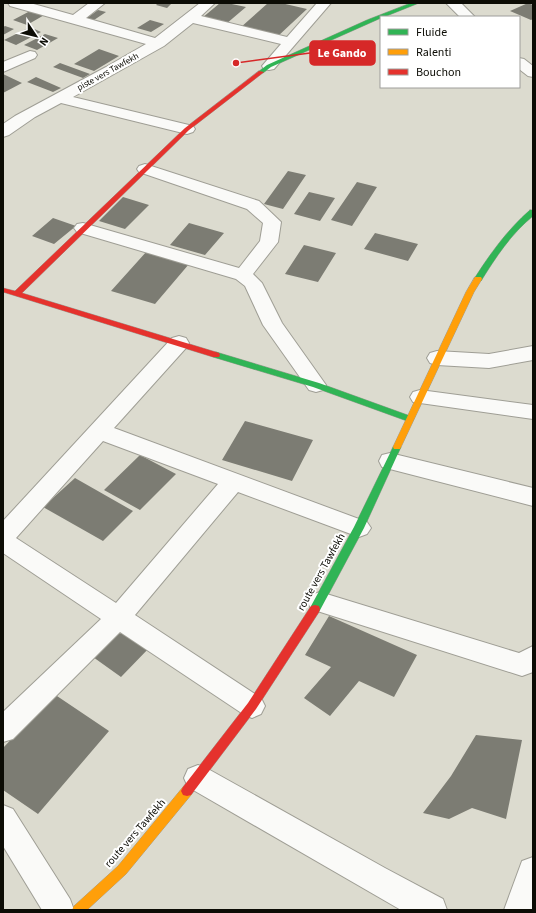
<svg xmlns="http://www.w3.org/2000/svg" width="536" height="913" font-family="'Source Sans 3',sans-serif">
  <style>
    .building { fill: #7c7c73 }
    .lines { fill: none; stroke-linecap: round; stroke-linejoin: round }
    .street-casing { stroke: #9f9e95; stroke-width: 2 }
    .fast-casing { stroke: #9f9e95; stroke-width: 1 }
    .slow-casing { stroke: #9f9e95; stroke-width: 1 }
    .jam-casing { stroke: #9f9e95; stroke-width: 1 }
    .street { fill: #fafaf8; fill-rule: evenodd }
    .fast { fill: #30b455; fill-rule: evenodd }
    .slow { fill: #ff9f0a; fill-rule: evenodd }
    .jam { fill: #e5322d; fill-rule: evenodd }
    .labels { text-anchor: middle; dominant-baseline: central; stroke-width: 4; stroke-linejoin: round; paint-order: stroke }
    .far-street-label { font-size: 9px; fill: #0c0c05; stroke: #fff }
    .street-label { font-size: 11px; fill: #0c0c05; stroke: #fff }
    .leader { fill: none; stroke: #d62828; stroke-width: 1.5 }
    .callout-dot { fill: #d62828; stroke: #fff; stroke-width: 1.5 }
    .callout { fill: #d62828; stroke: #d62828; stroke-width: 1.5 }
    .callout-label { font-size: 12px; text-anchor: middle; font-weight: bold; fill: #fff }
  </style>
  <rect width="100%" height="100%" fill="#dcdbcf"/>
  <path class="building" d="M158 3H172L167 8 156 5Z
    M220 3H227L246 7 226 24 202 18Z
    M268 3H281L307 9 277 37 240 28Z
    M528 3 533 5V19L531 20 510 11Z
    M32 10 46 14 27 25 13 20Z
    M98 10 106 12 94 20 87 18Z
    M150 20 164 24 151 32 137 28Z
    M5 26 14 29 3 35V27Z
    M30 27 41 32 16 45 4 40Z
    M45 34 58 38 37 50 24 45Z
    M99 49 119 56 94 71 74 64Z
    M60 63 90 74 83 78 53 67Z
    M3 74 22 83 3 93Z
    M36 77 61 88 53 92 27 82Z
    M288 171 306 175 283 209 264 204Z
    M357 182 377 187 352 226 331 220Z
    M309 192 335 198 320 221 294 214Z
    M123 197 149 205 125 229 99 221Z
    M53 218 76 226 54 244 32 236Z
    M189 223 224 233 205 255 170 245Z
    M375 233 418 244 408 261 364 249Z
    M304 245 336 253 318 282 285 274Z
    M147 251 189 264 155 304 111 291Z
    M245 421 313 440 292 481 222 460Z
    M140 455 176 474 140 510 104 490Z
    M75 478 133 511 103 541 43 507Z
    M329 616 417 655 394 697 359 681 330 716 304 698 331 667 305 655Z
    M123 628 151 646 121 677 93 657Z
    M54 694 109 731 38 814 3 790V748Z
    M476 735 522 740 506 819 472 808 449 819 423 813 451 776Z"/>
  <g class="lines">
    <defs>
      <path id="street" d="M8 3H30L73 15 89 3H105L86 18 155 38 200 3H215L201 16 287 37 317 3H331L274 69 269 70 264 69 262 66 281 44 193 23 164 46 73 97 193 126 195 129 193 132 187 134 61 103 35 117 9 135 3 137V124L15 116 106 67 146 44 10 6Z
        M446 3H461L475 17H460Z
        M30 51 35 52 37 55 35 58 3 72V62Z
        M519 58 524 59 533 66V77L528 76 519 69Z
        M145 164 259 201 281 222 278 242 253 274 262 283 282 323 326 385 323 390 316 392 309 390 263 325 245 286 236 279 77 232 74 228 77 224 83 223 239 268 260 241 263 223 247 209 139 172 137 169 139 166Z
        M179 336 186 338 189 343 186 348 114 428 367 522 371 528 367 534 359 537 238 492 135 615 261 698 265 706 261 714 252 718 243 714 120 632 13 739 3 742V712L101 619 3 553V521L172 338ZM103 441 218 484 116 603 16 538Z
        M533 346V360L489 368 437 365 430 363 427 358 430 353 437 351 489 354Z
        M420 390 533 405V419L413 402 410 397 413 392Z
        M390 453 533 488V506L382 467 379 461 382 455Z
        M320 592 519 653 533 646V672L522 676 311 609 308 602 311 595Z
        M198 765 208 769 385 868 443 899 447 910H401L188 787 184 778 188 769Z
        M3 805 13 809 70 899 74 910H42L3 846Z
        M533 857V910H504L522 861Z"/>
      <path id="fast" d="M411 3H419L384 17H381V18L271 67 263 73 258 72 267 65 367 20Z
        M530 210H533V216C511 234 496 257 481 281H475L474 279C490 254 507 230 530 210Z
        M216 352 319 383 413 417 414 419 410 422 407 421 313 387 213 357 212 355Z
        M397 444 401 447 364 528 319 612 315 613 311 612 310 609 311 606 354 527 393 447Z"/>
      <path id="slow" d="M475 277H481L482 279 474 292 401 447 400 449H394L393 447 466 292Z
        M187 786 191 787 193 791 191 795 126 874 87 910H72L74 906 118 866 183 787Z"/>
      <path id="jam" d="M259 71 264 72 189 130 22 293 219 353 220 355 219 357H213L3 292V288L15 291 185 128Z
        M315 605 319 606 320 609 319 612 256 709 191 795 187 796 183 795 181 791 183 787 248 703 311 606Z"/>
    </defs>
    <use href="#street" class="street-casing"/>
    <use href="#fast" class="fast-casing"/>
    <use href="#slow" class="slow-casing"/>
    <use href="#jam" class="jam-casing"/>
    <use href="#street" class="street"/>
    <use href="#fast" class="fast"/>
    <use href="#slow" class="slow"/>
    <use href="#jam" class="jam"/>
  </g>
  <g class="labels">
    <g class="far-street-label">
      <text transform="translate(108 72) rotate(-29)">piste vers Tawfekh</text>
    </g>
    <g class="street-label">
      <text transform="translate(321 572) rotate(-61)">route vers Tawfekh</text>
      <text transform="translate(135 833) rotate(-49)">route vers Tawfekh</text>
    </g>
  </g>
  <path class="leader" d="M236 63L310 53"/>
  <circle class="callout-dot" cx="236" cy="63" r="4"/>
  <rect class="callout" x="310" y="41" width="65" height="24" rx="4"/>
  <g class="callout-label">
    <text x="342" y="57">Le Gando</text>
  </g>
  <rect width="536" height="913" fill="none" stroke="#0c0c05" stroke-width="8"/>
  <rect x="380" y="16" width="140" height="72" fill="#ffffff" stroke="#9e9e9b"/>
  <rect x="388" y="29" width="20" height="6" fill="#30b455" stroke="#9e9e9b"/>
  <text x="416" y="36" font-size="12" fill="#0c0c05">Fluide</text>
  <rect x="388" y="49" width="20" height="6" fill="#ff9f0a" stroke="#9e9e9b"/>
  <text x="416" y="56" font-size="12" fill="#0c0c05">Ralenti</text>
  <rect x="388" y="69" width="20" height="6" fill="#e5322d" stroke="#9e9e9b"/>
  <text x="416" y="76" font-size="12" fill="#0c0c05">Bouchon</text>
  <g transform="translate(36 36) rotate(125)" stroke="#ffffff" stroke-width="3" paint-order="stroke">
  <path d="M0-3L7 15L0 10L-7 15Z" fill="#0c0c05"/>
  <text y="-6" font-size="11" font-weight="bold" text-anchor="middle" fill="#0c0c05">N</text>
  </g>
</svg>
